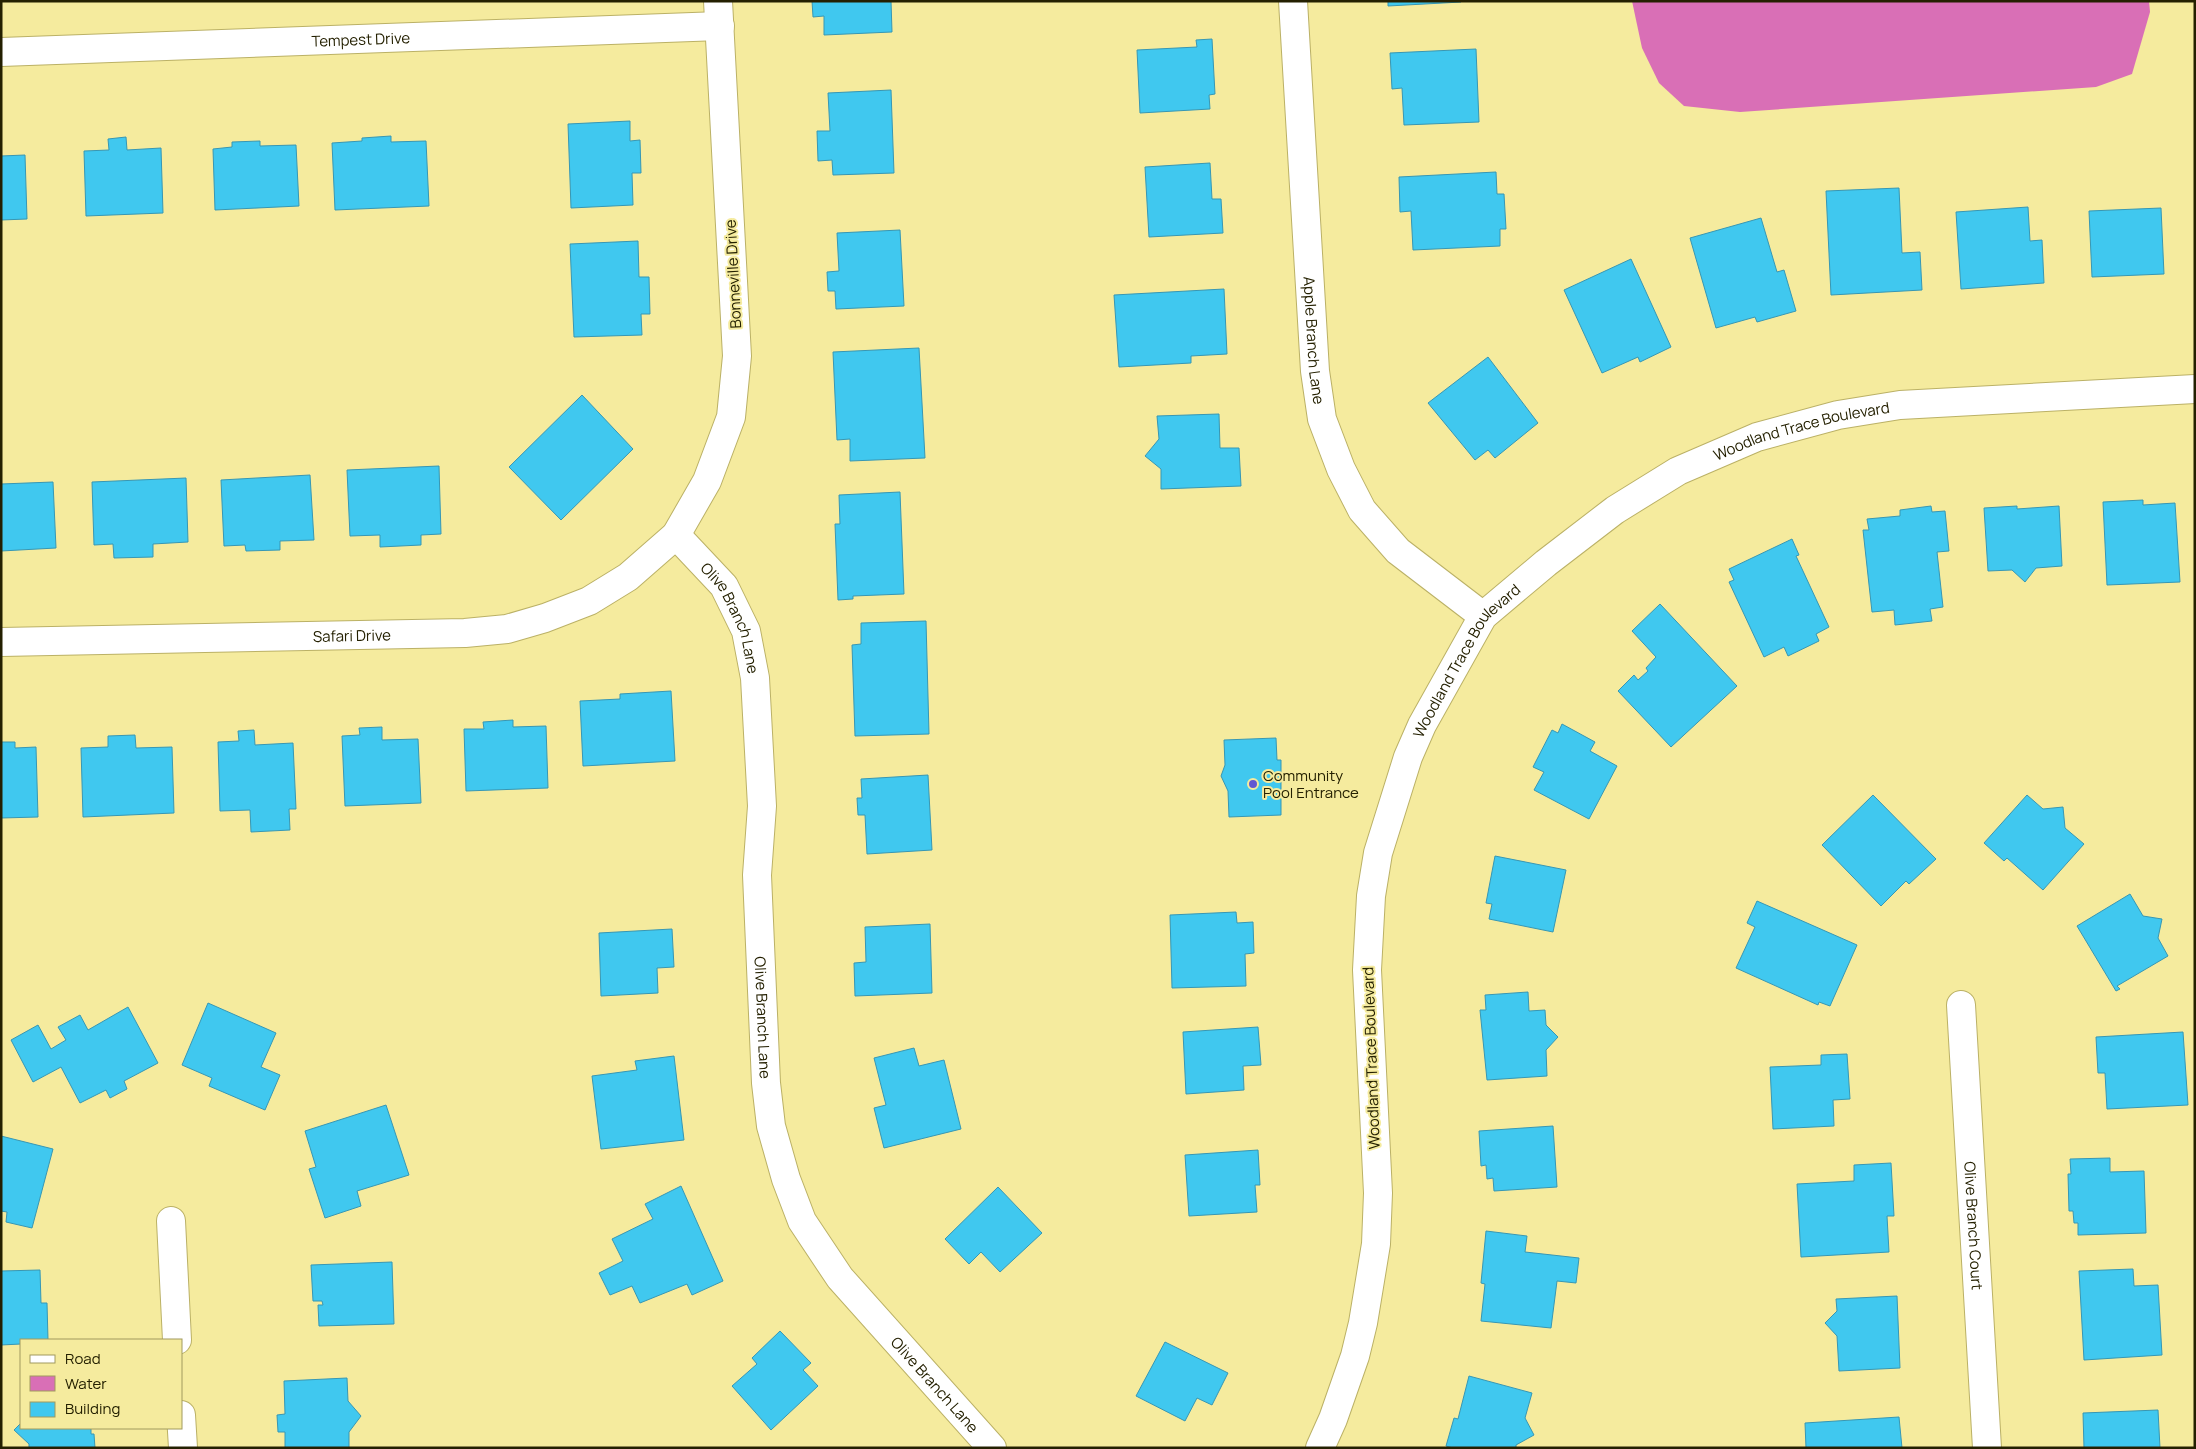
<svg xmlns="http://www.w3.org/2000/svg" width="2196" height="1449" font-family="Manrope,sans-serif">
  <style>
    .water { fill: #d96fb6 }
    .building { fill: #40c8ef; stroke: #3797b4 }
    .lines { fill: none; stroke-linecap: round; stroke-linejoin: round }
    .street-casing { stroke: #bbb166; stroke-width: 30 }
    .street { stroke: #fff; stroke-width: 28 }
    .poi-dot { fill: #6159d2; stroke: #f5eb9e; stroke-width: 2 }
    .labels { text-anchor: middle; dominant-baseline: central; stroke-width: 4; stroke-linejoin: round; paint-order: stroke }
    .street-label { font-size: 15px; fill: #242001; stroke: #f5eb9e }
    .poi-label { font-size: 15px; fill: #242001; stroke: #f5eb9e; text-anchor: start }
  </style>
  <rect width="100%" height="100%" fill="#f5eb9e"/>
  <path class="water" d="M1632 1H2149L2150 12 2132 74 2096 87 1740 112 1684 106 1659 83 1642 48Z"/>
  <path class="building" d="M812 1H891L892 32 824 35V16L813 17Z
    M1388 1H1461V2L1388 6Z
    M1212 39 1215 94 1209 95 1210 109 1140 113 1137 50 1197 47 1196 40Z
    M1476 49 1479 122 1404 125 1402 88 1392 89 1390 53Z
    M891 90 894 173 833 175 832 160 818 161 817 131H830L828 93Z
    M630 121V141L640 140 641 173H632L633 205 571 208 568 124Z
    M391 136V142L426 141 429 206 335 210 332 143 362 141V138Z
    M126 137 127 150 161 148 163 213 86 216 84 151 109 150 108 139Z
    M260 141V146L296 145 299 206 215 210 213 149 232 147V142Z
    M25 155 27 219 1 220V156Z
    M1210 163 1212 199H1221L1223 233 1149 237 1145 167Z
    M1496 172 1497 194H1504L1506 229H1500V246L1413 250 1411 211 1400 212 1399 177Z
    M1899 188 1902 253 1920 252 1922 290 1831 295 1826 191Z
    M2028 207 2030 241 2042 240 2044 283 1961 289 1956 212Z
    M2161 208 2164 274 2092 277 2089 211Z
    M1761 218 1777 272 1784 270 1796 311 1757 322 1755 317 1716 328 1690 238Z
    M900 230 904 306 836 309 835 291H828L827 272 839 271 837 233Z
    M638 241 639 277H649L650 314H641L642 335 574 337 570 244Z
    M1631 259 1671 347 1640 362 1638 357 1602 373 1564 290Z
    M1224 289 1227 354 1191 356V363L1119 367 1114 295Z
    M919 348 925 458 850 461V439L837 440 833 352Z
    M1488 357 1538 423 1495 458 1488 450 1475 460 1428 403Z
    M582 395 633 449 561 520 509 467Z
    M1219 414 1220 448H1239L1241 486 1161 489V469L1145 456 1159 439 1157 416Z
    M439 466 441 534 421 535V545L380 547V535L350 536 347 470Z
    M310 475 314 540 280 541V550L246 551 245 545 224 546 221 480Z
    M186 478 188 542 153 544V557L114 558 113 544 94 545 92 482Z
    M53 482 56 548 1 551V484Z
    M900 492 904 594 853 596V599L838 600 835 524H840L839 495Z
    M2143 500V505L2175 503 2180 582 2107 585 2103 502Z
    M1931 506 1932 512 1945 511 1949 551 1937 552 1943 607 1930 609 1932 621 1895 625 1894 610 1872 612 1863 530H1869L1867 519 1900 516V510Z
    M2017 506V509L2059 506 2062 566 2036 568 2025 582 2012 570 1988 571 1984 508Z
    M1792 539 1799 555 1796 556 1829 627 1816 634 1819 641 1788 656 1784 647 1764 657 1729 582 1734 580 1729 569Z
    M1660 604 1737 686 1671 747 1618 691 1634 675 1638 680 1648 671 1646 668 1656 657 1632 631Z
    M926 621 929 734 855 736 852 645 861 644V623Z
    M671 691 675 761 583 766 580 701 620 699V694Z
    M513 720V727L546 726 548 788 466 791 464 729H484L483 722Z
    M1562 724 1595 742 1590 751 1617 766 1589 819 1534 790 1544 772 1533 767 1552 730 1558 733Z
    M382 727V740L418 739 421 803 345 806 342 736 360 735 359 728Z
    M254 730 255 745 293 743 296 809H289L290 830 251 832 250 810 220 811 218 742 239 741 238 731Z
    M135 735 136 748 172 747 174 813 83 817 81 748 108 747V736Z
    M1276 738 1277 760H1281V815L1229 817 1228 791 1221 776 1225 765 1224 740Z
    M1 742H15V748L36 747 38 817 1 818Z
    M928 775 932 850 867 854 865 815H858L857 798H862L861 779Z
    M1873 795 1936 859 1909 884 1906 881 1881 906 1822 845Z
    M2027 795 2043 809 2063 807 2065 828 2084 844 2043 890 2007 858 2004 861 1984 843Z
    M1495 856 1566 870 1553 932 1489 919 1492 904 1486 903Z
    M2130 894 2143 916 2162 919 2158 938 2168 956 2117 986 2120 989 2116 991 2077 926Z
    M1757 901 1857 945 1830 1006 1819 1002 1818 1005 1736 968 1755 927 1747 923Z
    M1236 912 1237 923 1253 922 1254 953 1245 954 1246 986 1172 988 1170 915Z
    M930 924 932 993 855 996 854 963 866 962 865 927Z
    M672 929 674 967 657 968 658 993 601 996 599 933Z
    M1528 992 1529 1011 1545 1010 1546 1025 1558 1037 1546 1050 1547 1076 1487 1080 1480 1010H1486L1485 995Z
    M208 1003 276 1033 261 1067 280 1075 265 1110 209 1086 212 1078 182 1065Z
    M128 1007 158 1063 124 1081 127 1089 110 1098 106 1090 80 1103 61 1067 33 1082 11 1040 38 1025 51 1049 66 1040 58 1027 80 1015 88 1030Z
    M1258 1027 1261 1065 1243 1066 1244 1090 1186 1094 1183 1032Z
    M2183 1032 2188 1105 2107 1109 2105 1073H2098L2096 1037Z
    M914 1048 919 1066 944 1060 961 1129 884 1148 874 1108 886 1105 874 1058Z
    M1847 1054 1850 1099 1833 1100 1834 1126 1773 1129 1770 1067 1821 1065V1055Z
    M674 1056 684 1140 601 1149 592 1076 637 1070 635 1061Z
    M386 1105 409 1175 357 1191 361 1206 325 1218 309 1169 316 1167 305 1131Z
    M1553 1126 1557 1187 1494 1191 1493 1178 1487 1179 1486 1165 1481 1166 1479 1131Z
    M1 1136 53 1149 32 1228 6 1222 7 1212 1 1211Z
    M1258 1150 1260 1185H1255L1257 1212 1189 1216 1185 1155Z
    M2110 1158V1172L2144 1171 2146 1233 2078 1235V1223H2074L2073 1211H2069L2068 1174H2071L2070 1159Z
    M1891 1163 1894 1216H1887L1889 1252 1801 1257 1797 1184 1854 1181V1165Z
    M681 1186 723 1281 692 1295 687 1284 640 1303 632 1286 610 1295 599 1273 623 1261 612 1239 653 1219 645 1204Z
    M998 1187 1042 1233 1000 1272 981 1252 969 1264 945 1239Z
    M1486 1231 1527 1236 1525 1252 1579 1258 1576 1283 1557 1281 1551 1328 1481 1321 1485 1284 1481 1283Z
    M392 1262 394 1324 319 1326 318 1305H323L322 1301H313L311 1265Z
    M2133 1269 2134 1286 2158 1285 2162 1355 2084 1360 2079 1271Z
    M40 1270 41 1303H47L48 1340H21V1344L1 1345V1271Z
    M1897 1296 1900 1368 1839 1371 1837 1336 1825 1323 1837 1311 1836 1299Z
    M780 1331 811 1363 803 1370 818 1386 771 1430 732 1386 757 1364 752 1358Z
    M1165 1342 1228 1373 1212 1405 1197 1398 1185 1421 1136 1396Z
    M1469 1376 1532 1393 1525 1418 1534 1435 1516 1445V1448H1453L1446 1446 1454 1418 1458 1419Z
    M347 1378 348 1401 361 1416 349 1432V1448H285V1432H278L277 1415 285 1414 284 1381Z
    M2158 1410 2160 1448H2084L2083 1413Z
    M1899 1417 1902 1448H1806L1805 1423Z
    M21 1423V1428H91V1434H94L95 1448H29V1444L14 1430Z"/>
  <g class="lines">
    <defs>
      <g id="street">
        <path id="s1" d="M1293 1 1315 371 1322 419 1341 469 1362 510 1398 551 1483 616"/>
        <path id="s2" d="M1 52 720 26"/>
        <path id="s3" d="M676 535 724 586 746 631 755 678 762 806 757 875 766 1083 771 1126 786 1179 802 1221 840 1278 992 1448"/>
        <path id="s4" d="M1 642 465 633 507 629 545 618 589 601 628 577 676 535 707 481 731 417 737 356 718 1"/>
        <path id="s5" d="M1961 1005 1987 1448"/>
        <path d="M171 1221 177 1340"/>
        <path d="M181 1415 183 1448"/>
        <path id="s6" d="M1320 1448 1333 1419 1355 1356 1363 1323 1376 1244 1378 1193 1367 970 1371 896 1378 853 1408 757 1422 725 1483 616 1546 563 1615 510 1678 471 1757 437 1838 415 1900 405 2195 389"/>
      </g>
    </defs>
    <use href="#street" class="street-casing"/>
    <use href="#street" class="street"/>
  </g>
  <circle class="poi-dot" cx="1253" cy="784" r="5"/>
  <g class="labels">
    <g class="street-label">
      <text stroke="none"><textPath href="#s2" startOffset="360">Tempest Drive</textPath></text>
      <text transform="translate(733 274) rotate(-93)">Bonneville Drive</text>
      <text stroke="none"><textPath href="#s1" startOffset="340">Apple Branch Lane</textPath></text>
      <text stroke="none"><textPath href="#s6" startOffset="1239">Woodland Trace Boulevard</textPath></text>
      <text stroke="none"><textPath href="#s3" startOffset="102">Olive Branch Lane</textPath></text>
      <text stroke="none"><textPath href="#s4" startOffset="351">Safari Drive</textPath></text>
      <text stroke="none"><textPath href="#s6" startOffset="819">Woodland Trace Boulevard</textPath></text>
      <text stroke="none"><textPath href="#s3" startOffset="508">Olive Branch Lane</textPath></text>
      <text transform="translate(1371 1058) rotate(-92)">Woodland Trace Boulevard</text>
      <text stroke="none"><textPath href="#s5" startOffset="221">Olive Branch Court</textPath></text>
      <text stroke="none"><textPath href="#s3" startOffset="928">Olive Branch Lane</textPath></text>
    </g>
    <g class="poi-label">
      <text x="1263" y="775">Community<tspan x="1263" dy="17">Pool Entrance</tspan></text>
    </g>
  </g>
  <rect width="2196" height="1449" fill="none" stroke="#242001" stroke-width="5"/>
  <rect x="20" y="1339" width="162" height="90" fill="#f5eb9e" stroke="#a19a5f"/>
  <rect x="30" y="1355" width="25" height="8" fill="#ffffff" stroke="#a19a5f"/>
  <text x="65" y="1364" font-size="15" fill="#242001">Road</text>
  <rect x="30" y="1376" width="25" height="15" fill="#d96fb6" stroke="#a19a5f"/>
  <text x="65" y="1389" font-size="15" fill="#242001">Water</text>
  <rect x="30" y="1402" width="25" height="15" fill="#40c8ef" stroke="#a19a5f"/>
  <text x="65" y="1414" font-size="15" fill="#242001">Building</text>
</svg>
